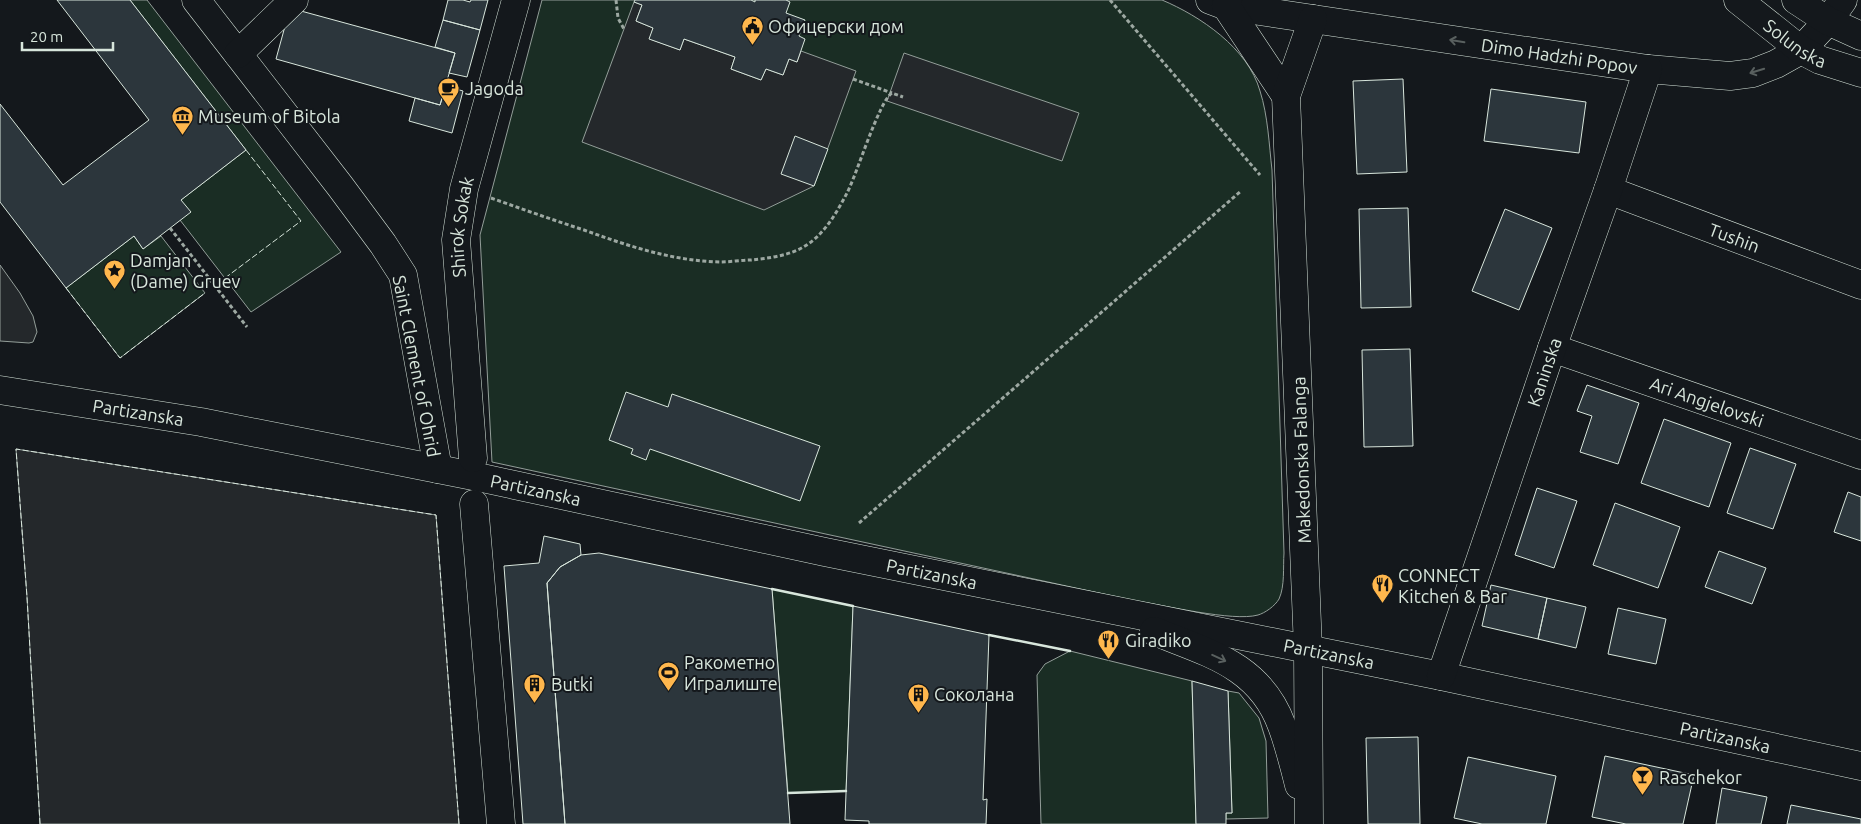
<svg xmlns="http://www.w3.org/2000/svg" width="1861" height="824" font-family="Ubuntu,sans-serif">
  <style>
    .green { fill: #1a2d24; stroke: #939e99 }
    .parking { fill: #24282b; stroke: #939e99 }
    .building { fill: #2c363c; stroke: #d8e6dc }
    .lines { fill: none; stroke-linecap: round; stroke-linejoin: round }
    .minor-casing { stroke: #d8e6dc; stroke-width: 29 }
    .path { stroke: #9da8a2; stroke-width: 3; stroke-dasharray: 4 2.5; stroke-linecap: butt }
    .minor { stroke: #14181c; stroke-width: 28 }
    .fence { stroke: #d8e6dc; stroke-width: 1; stroke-dasharray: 6 2.5; stroke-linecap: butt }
    .wall { stroke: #d8e6dc; stroke-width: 2.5 }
    .oneway { stroke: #59605f }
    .labels { text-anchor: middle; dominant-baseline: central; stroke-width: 4; stroke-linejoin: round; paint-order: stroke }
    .poi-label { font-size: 18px; fill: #d8e6dc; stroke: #14181c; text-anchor: start }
    .street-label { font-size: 18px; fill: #d8e6dc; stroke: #14181c }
  </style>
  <rect width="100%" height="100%" fill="#14181c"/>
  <path class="green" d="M130 0H147L341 252 251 312 180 220 181 200 246 150Z
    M542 0H1162C1200 16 1248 48 1260 91 1268 116 1269 144 1272 170L1284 553C1283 567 1285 586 1279 599 1275 606 1265 613 1258 615 1233 622 1164 605 1136 601L492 462 480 235Z
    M134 236 143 249 161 236 205 293 120 358 66 288Z
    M772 589 853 606 846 791 788 793Z
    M1070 651 1192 681 1196 824H1041L1037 675 1045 664Z
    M1228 691 1239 693 1259 718 1266 741 1268 818 1226 819V813H1232Z"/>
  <path class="parking" d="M634 2 642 5 636 21 653 28 650 39 680 50 684 39 735 57 731 69 761 80 766 69 783 75 789 59 797 62 801 51 856 71 814 186 764 210 582 142Z
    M904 53 1079 113 1062 161 887 101Z
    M0 265 20 293 33 316 37 332 33 342 29 343 0 341Z
    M16 449 436 515 459 824H40L27 597Z"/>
  <path class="building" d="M57 0H130L246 150 181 200 191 212 143 249 134 236 66 288 0 202V104L63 185 149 120Z
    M448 0H463L470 2 471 0H488L480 30 443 20Z
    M635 0H751L755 2V0H786L790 2 786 13 805 20 799 36 805 39 797 62 789 59 783 75 766 69 761 80 731 69 735 57 684 39 680 50 649 39 653 28 636 21 642 5 634 2Z
    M290 8 455 53 440 105 276 59Z
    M443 20 480 30 467 77 449 73 455 53 435 47Z
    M1403 79 1407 172 1357 174 1353 81Z
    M446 86 463 91 452 133 409 121 415 98 440 105Z
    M1491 89 1586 102 1579 153 1484 141Z
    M795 136 828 149 814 186 781 174Z
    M1408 208 1411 307 1361 308 1359 209Z
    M1505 209 1552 228 1519 310 1472 291Z
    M1410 349 1413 446 1364 447 1362 350Z
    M1587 385 1639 403 1618 464 1580 452 1592 416 1577 411Z
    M626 392 668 407 672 394 820 446 800 501 650 449 646 460 631 454 633 449 609 440Z
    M1664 419 1731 443 1709 507 1641 483Z
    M1750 448 1796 464 1773 529 1727 513Z
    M1537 488 1577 501 1554 568 1515 555Z
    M1848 492 1861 497V541L1834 532Z
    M1615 503 1680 527 1658 588 1593 565Z
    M544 536 580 544 581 555 560 567 547 583 565 824H523L504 566 539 563Z
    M1719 551 1766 568 1752 604 1705 587Z
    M599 553 772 589 790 824H565L547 583 560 567 581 555Z
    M1491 585 1547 598 1538 639 1482 626Z
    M1547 598 1586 607 1576 648 1538 639Z
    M853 606 989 635 983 800 987 799 986 824H869V821L845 820Z
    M1618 608 1666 619 1656 664 1608 654Z
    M1192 681 1228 691 1232 813H1226V824H1196Z
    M1418 737 1420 824H1368L1366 738Z
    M1605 756 1694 775 1683 824H1626L1592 817Z
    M1468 757 1556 776 1546 824H1482L1454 818Z
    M1722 788 1767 797 1761 824H1716Z
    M1791 805 1861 819V824H1787Z"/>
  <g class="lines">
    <defs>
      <g id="minor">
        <path d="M196 0 340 186 383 244 403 275 438 469"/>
        <path id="s1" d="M1210 0 1226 6 1648 69 1730 76 1753 73 1776 64 1801 50 1828 21 1843 0"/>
        <path d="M1228 0 1226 6 1286 96"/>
        <path id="s2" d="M1738 0 1801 50 1820 60 1861 73"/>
        <path d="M1796 0 1828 21 1861 36"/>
        <path d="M238 54 294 0"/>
        <path id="s3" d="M1608 190 1861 285"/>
        <path id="s4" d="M1552 348 1861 455"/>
        <path id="s5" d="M0 390 201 422 473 476 825 552 1441 676 1861 766"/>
        <path id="s6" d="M473 458 456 240 464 189 516 0"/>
        <path d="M474 504 501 824"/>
        <path d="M1154 631C1208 653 1260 665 1282 726 1289 745 1294 765 1299 785"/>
        <path id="s7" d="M1441 676 1552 348 1608 190 1648 69"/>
        <path d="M1309 824 1308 649 1286 96 1313 19"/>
      </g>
    </defs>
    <use href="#minor" class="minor-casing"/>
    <path class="path" d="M616 0 618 18 624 29
      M1110 0 1260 175
      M853 79 892 93
      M491 198C522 209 553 220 584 230 628 246 673 261 720 262 730 262 741 260 751 260 769 258 789 256 805 246 824 235 837 212 847 193 857 174 879 101 892 93L903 97
      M170 228 247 327
      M859 523 1241 191"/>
    <use href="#minor" class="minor"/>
    <path class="fence" d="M225 278 301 221 246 150
      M66 288 120 358 205 293
      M40 824 27 597 16 449 436 515 459 824"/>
    <path class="wall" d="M772 589 853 606
      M989 635 1070 651
      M788 793 846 791"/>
  </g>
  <defs><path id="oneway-shaft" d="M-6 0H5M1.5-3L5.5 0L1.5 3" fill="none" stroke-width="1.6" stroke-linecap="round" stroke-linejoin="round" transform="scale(1.25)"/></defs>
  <g class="oneway">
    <use href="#oneway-shaft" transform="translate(1457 41) rotate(-171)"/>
    <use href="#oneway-shaft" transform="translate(1757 71) rotate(163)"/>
    <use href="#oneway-shaft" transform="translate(1219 658) rotate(25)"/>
  </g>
  <defs>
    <symbol id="civic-pin" viewBox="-11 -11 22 30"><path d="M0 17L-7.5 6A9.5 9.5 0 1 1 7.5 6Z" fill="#ffb74d" stroke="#14181c"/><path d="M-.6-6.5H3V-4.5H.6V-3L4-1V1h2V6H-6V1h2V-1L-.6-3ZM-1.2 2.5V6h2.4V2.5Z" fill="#111"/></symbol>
    <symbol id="cafe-pin" viewBox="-11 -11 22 30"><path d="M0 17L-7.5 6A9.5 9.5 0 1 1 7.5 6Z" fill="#ffb74d" stroke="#14181c"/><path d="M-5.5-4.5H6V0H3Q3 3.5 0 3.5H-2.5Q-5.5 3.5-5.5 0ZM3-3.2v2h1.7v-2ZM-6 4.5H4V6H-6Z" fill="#111"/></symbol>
    <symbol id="museum-pin" viewBox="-11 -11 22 30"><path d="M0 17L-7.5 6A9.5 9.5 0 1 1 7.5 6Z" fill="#ffb74d" stroke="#14181c"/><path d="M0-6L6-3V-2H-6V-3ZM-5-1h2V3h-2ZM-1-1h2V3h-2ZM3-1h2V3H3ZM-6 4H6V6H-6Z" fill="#111"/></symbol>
    <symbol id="sight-pin" viewBox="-11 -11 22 30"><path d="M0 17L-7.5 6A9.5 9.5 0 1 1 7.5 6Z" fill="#ffb74d" stroke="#14181c"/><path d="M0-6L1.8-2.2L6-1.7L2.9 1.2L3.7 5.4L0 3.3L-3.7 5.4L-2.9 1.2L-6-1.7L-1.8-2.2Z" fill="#111"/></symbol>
    <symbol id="restaurant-pin" viewBox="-11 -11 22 30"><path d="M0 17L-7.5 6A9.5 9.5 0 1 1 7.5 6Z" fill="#ffb74d" stroke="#14181c"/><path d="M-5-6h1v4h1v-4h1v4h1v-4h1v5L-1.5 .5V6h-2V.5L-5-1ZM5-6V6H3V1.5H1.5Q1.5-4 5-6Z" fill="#111"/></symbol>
    <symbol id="stadium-pin" viewBox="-11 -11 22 30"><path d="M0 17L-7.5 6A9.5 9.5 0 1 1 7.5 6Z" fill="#ffb74d" stroke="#14181c"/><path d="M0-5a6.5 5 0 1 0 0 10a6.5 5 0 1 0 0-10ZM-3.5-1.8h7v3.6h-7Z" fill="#111"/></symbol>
    <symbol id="building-pin" viewBox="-11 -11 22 30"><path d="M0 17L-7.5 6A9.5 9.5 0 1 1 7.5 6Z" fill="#ffb74d" stroke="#14181c"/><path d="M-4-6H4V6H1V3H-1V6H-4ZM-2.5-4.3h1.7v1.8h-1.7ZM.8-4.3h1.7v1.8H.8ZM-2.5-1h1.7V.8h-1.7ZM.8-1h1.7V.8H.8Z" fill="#111"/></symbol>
    <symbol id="bar-pin" viewBox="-11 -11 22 30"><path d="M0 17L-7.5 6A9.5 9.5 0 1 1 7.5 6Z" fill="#ffb74d" stroke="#14181c"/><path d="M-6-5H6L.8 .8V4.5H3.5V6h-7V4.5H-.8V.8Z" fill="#111"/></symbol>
  </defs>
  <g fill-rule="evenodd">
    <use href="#civic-pin" x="740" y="14" width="25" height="34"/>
    <use href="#cafe-pin" x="436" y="76" width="25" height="34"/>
    <use href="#museum-pin" x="170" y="104" width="25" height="34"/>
    <use href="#sight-pin" x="102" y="258" width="25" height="34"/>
    <use href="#restaurant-pin" x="1370" y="572" width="25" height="34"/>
    <use href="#restaurant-pin" x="1096" y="628" width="25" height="34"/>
    <use href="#stadium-pin" x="656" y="660" width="25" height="34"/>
    <use href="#building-pin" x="522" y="672" width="25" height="34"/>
    <use href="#building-pin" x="906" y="682" width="25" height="34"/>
    <use href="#bar-pin" x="1630" y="764" width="25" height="34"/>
  </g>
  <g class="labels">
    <g class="poi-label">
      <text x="768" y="26">Офицерски дом</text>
      <text x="465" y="88">Jagoda</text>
      <text x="198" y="116">Museum of Bitola</text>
      <text x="130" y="260">Damjan<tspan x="130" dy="21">(Dame) Gruev</tspan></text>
      <text x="1398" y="575">CONNECT<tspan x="1398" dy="21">Kitchen &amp; Bar</tspan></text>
      <text x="1125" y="640">Giradiko</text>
      <text x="684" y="662">Ракометно<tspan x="684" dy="21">Игралиште</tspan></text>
      <text x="551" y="684">Butki</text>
      <text x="934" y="694">Соколана</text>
      <text x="1659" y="777">Raschekor</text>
    </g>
    <g class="street-label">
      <text stroke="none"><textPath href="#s2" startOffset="72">Solunska</textPath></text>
      <text stroke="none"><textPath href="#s1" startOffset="354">Dimo Hadzhi Popov</textPath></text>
      <text stroke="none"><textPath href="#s6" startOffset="232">Shirok Sokak</textPath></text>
      <text stroke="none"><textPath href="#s3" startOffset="135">Tushin</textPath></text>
      <text transform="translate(417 366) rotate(79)">Saint Clement of Ohrid</text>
      <text stroke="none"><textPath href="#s7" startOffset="321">Kaninska</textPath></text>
      <text stroke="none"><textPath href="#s4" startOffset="164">Ari Angjelovski</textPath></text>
      <text stroke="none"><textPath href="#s5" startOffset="140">Partizanska</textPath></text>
      <text transform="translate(1301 460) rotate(-92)">Makedonska Falanga</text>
      <text stroke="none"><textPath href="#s5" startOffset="545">Partizanska</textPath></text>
      <text stroke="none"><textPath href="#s5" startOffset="950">Partizanska</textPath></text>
      <text stroke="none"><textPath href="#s5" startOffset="1355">Partizanska</textPath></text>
      <text stroke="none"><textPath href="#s5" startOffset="1760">Partizanska</textPath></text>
    </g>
  </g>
  <path d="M22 42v8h91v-8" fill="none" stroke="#d8e6dc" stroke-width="2.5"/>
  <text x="30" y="42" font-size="15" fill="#d8e6dc" stroke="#14181c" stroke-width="4" paint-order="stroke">20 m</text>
</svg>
